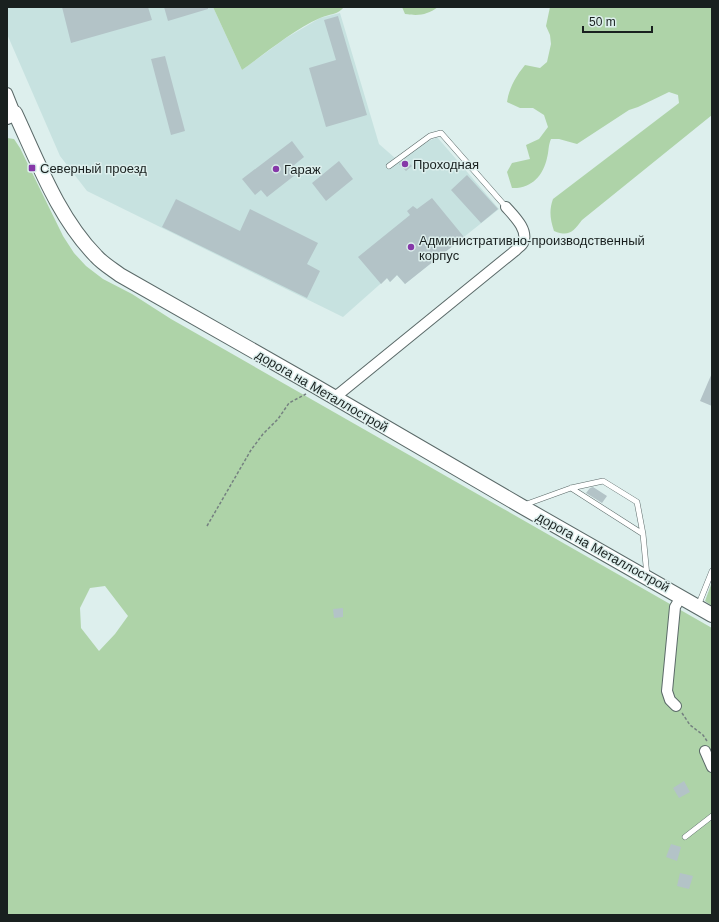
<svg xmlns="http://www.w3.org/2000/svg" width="719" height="922" font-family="Arial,sans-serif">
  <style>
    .built { fill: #c7e2e0 }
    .green { fill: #aed3a8; fill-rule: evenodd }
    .building { fill: #b3c3c7 }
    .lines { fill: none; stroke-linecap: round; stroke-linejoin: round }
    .lane-casing { stroke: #5a6968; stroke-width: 6 }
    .street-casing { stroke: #5a6968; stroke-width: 12 }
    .secondary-casing { stroke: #5a6968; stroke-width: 16 }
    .path { stroke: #758180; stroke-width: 1.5; stroke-dasharray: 3 2; stroke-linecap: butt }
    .lane { stroke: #fff; stroke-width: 5 }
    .street { stroke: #fff; stroke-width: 10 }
    .secondary { stroke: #fff; stroke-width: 14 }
    .poi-dot { fill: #8638a8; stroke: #ddefed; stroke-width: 1.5 }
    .labels { text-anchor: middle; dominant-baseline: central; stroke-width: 3; stroke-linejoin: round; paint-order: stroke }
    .poi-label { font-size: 13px; fill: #19201f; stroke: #ddefed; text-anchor: start }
    .street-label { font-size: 13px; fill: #19201f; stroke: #ddefed }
  </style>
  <rect width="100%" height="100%" fill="#ddefed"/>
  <path class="built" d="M7 7H213L242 70 286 38 320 18 340 13 379 144 395 158 437 137 499 209 405 284 397 275 390 282 387 278 343 317 87 191 60 156 7 34Z"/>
  <path class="green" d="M213 7H344C338 15 329 14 320 18 293 30 266 53 242 70Z
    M402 7H438C427 15 419 16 405 14Z
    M550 7H712V115L582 220C573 232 569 237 554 231 550 219 549 210 553 199L679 103 678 95 669 92 638 107 629 110 577 144 559 139H551C548 146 549 151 547 158 543 176 531 189 512 188L507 172 512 163 530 159 526 145 539 139 548 127 544 115 533 108H520L507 102C509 88 516 76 525 65L540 68 547 62 551 44 550 35 546 26Z
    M7 138 14 139 20 148 63 236 74 253 86 266 103 279 132 294 171 319 712 628V915H7ZM105 586 128 616 115 634 99 651 81 628 80 608 90 588Z
    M712 582V606L705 601Z"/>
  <path class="building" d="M62 7H148L152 20 71 43Z
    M164 7H208V9L168 21Z
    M338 16 367 115 326 127 309 68 336 60 324 20Z
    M165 56 185 131 171 135 151 59Z
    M292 141 304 157 294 165 299 172 267 197 261 190 255 195 242 179Z
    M405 159 412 166 406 171 399 164Z
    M339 161 353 179 326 201 312 183Z
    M467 175 498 209 481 223 451 190Z
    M432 198 464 237 405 284 397 275 390 282 387 278 381 284 358 257 410 215 407 211 413 206 417 209Z
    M176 199 240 231 250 209 318 243 307 264 320 271 307 298 162 227Z
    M712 373V406L700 401Z
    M593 487 607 496 602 503 586 493 590 488Z
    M343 608V617L334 618 333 609Z
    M684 781 690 792 679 798 673 788Z
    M671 844 681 847 677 861 666 857Z
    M680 873 693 876 689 889 677 886Z"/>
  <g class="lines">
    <defs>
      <path id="lane" d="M389 166 430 136 441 133 506 207
        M571 488 643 534
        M524 505 571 488 603 481 637 502 643 534 647 576
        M698 606 712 571
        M685 837 712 816"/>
      <path id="street" d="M7 93 15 113
        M334 398 516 250C518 248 522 245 523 243 529 230 514 216 506 207
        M676 706 670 700 667 691 675 607 681 597
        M705 751 712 767"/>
      <path id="secondary" d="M7 117 15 113C38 162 58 217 96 256 102 263 112 269 120 275L315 386 521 506 712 615"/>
    </defs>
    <use href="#lane" class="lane-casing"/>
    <use href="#street" class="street-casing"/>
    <use href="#secondary" class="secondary-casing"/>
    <path class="path" d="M207 526 251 450 263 434 278 419 289 403 306 394
      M682 713 690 725 703 735 707 741"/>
    <use href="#lane" class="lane"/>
    <use href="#street" class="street"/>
    <use href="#secondary" class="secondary"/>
  </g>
  <g class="poi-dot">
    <circle cx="405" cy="164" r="4"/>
    <rect x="28" y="164" width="8" height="8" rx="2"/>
    <circle cx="276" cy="169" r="4"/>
    <circle cx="411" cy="247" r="4"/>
  </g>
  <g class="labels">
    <g class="poi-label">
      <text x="413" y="164">Проходная</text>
      <text x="40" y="168">Северный проезд</text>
      <text x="284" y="169">Гараж</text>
      <text x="419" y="240">Административно-производственный<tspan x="419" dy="15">корпус</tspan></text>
    </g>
    <g class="street-label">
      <text transform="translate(322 391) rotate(30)">дорога на Металлострой</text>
      <text transform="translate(603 552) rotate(29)">дорога на Металлострой</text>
    </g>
  </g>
  <rect width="719" height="922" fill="none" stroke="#19201f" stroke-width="16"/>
  <path d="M583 26v6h69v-6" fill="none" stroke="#19201f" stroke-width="2"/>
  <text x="589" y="26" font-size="12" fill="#19201f" stroke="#ddefed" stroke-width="3" paint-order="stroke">50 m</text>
</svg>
